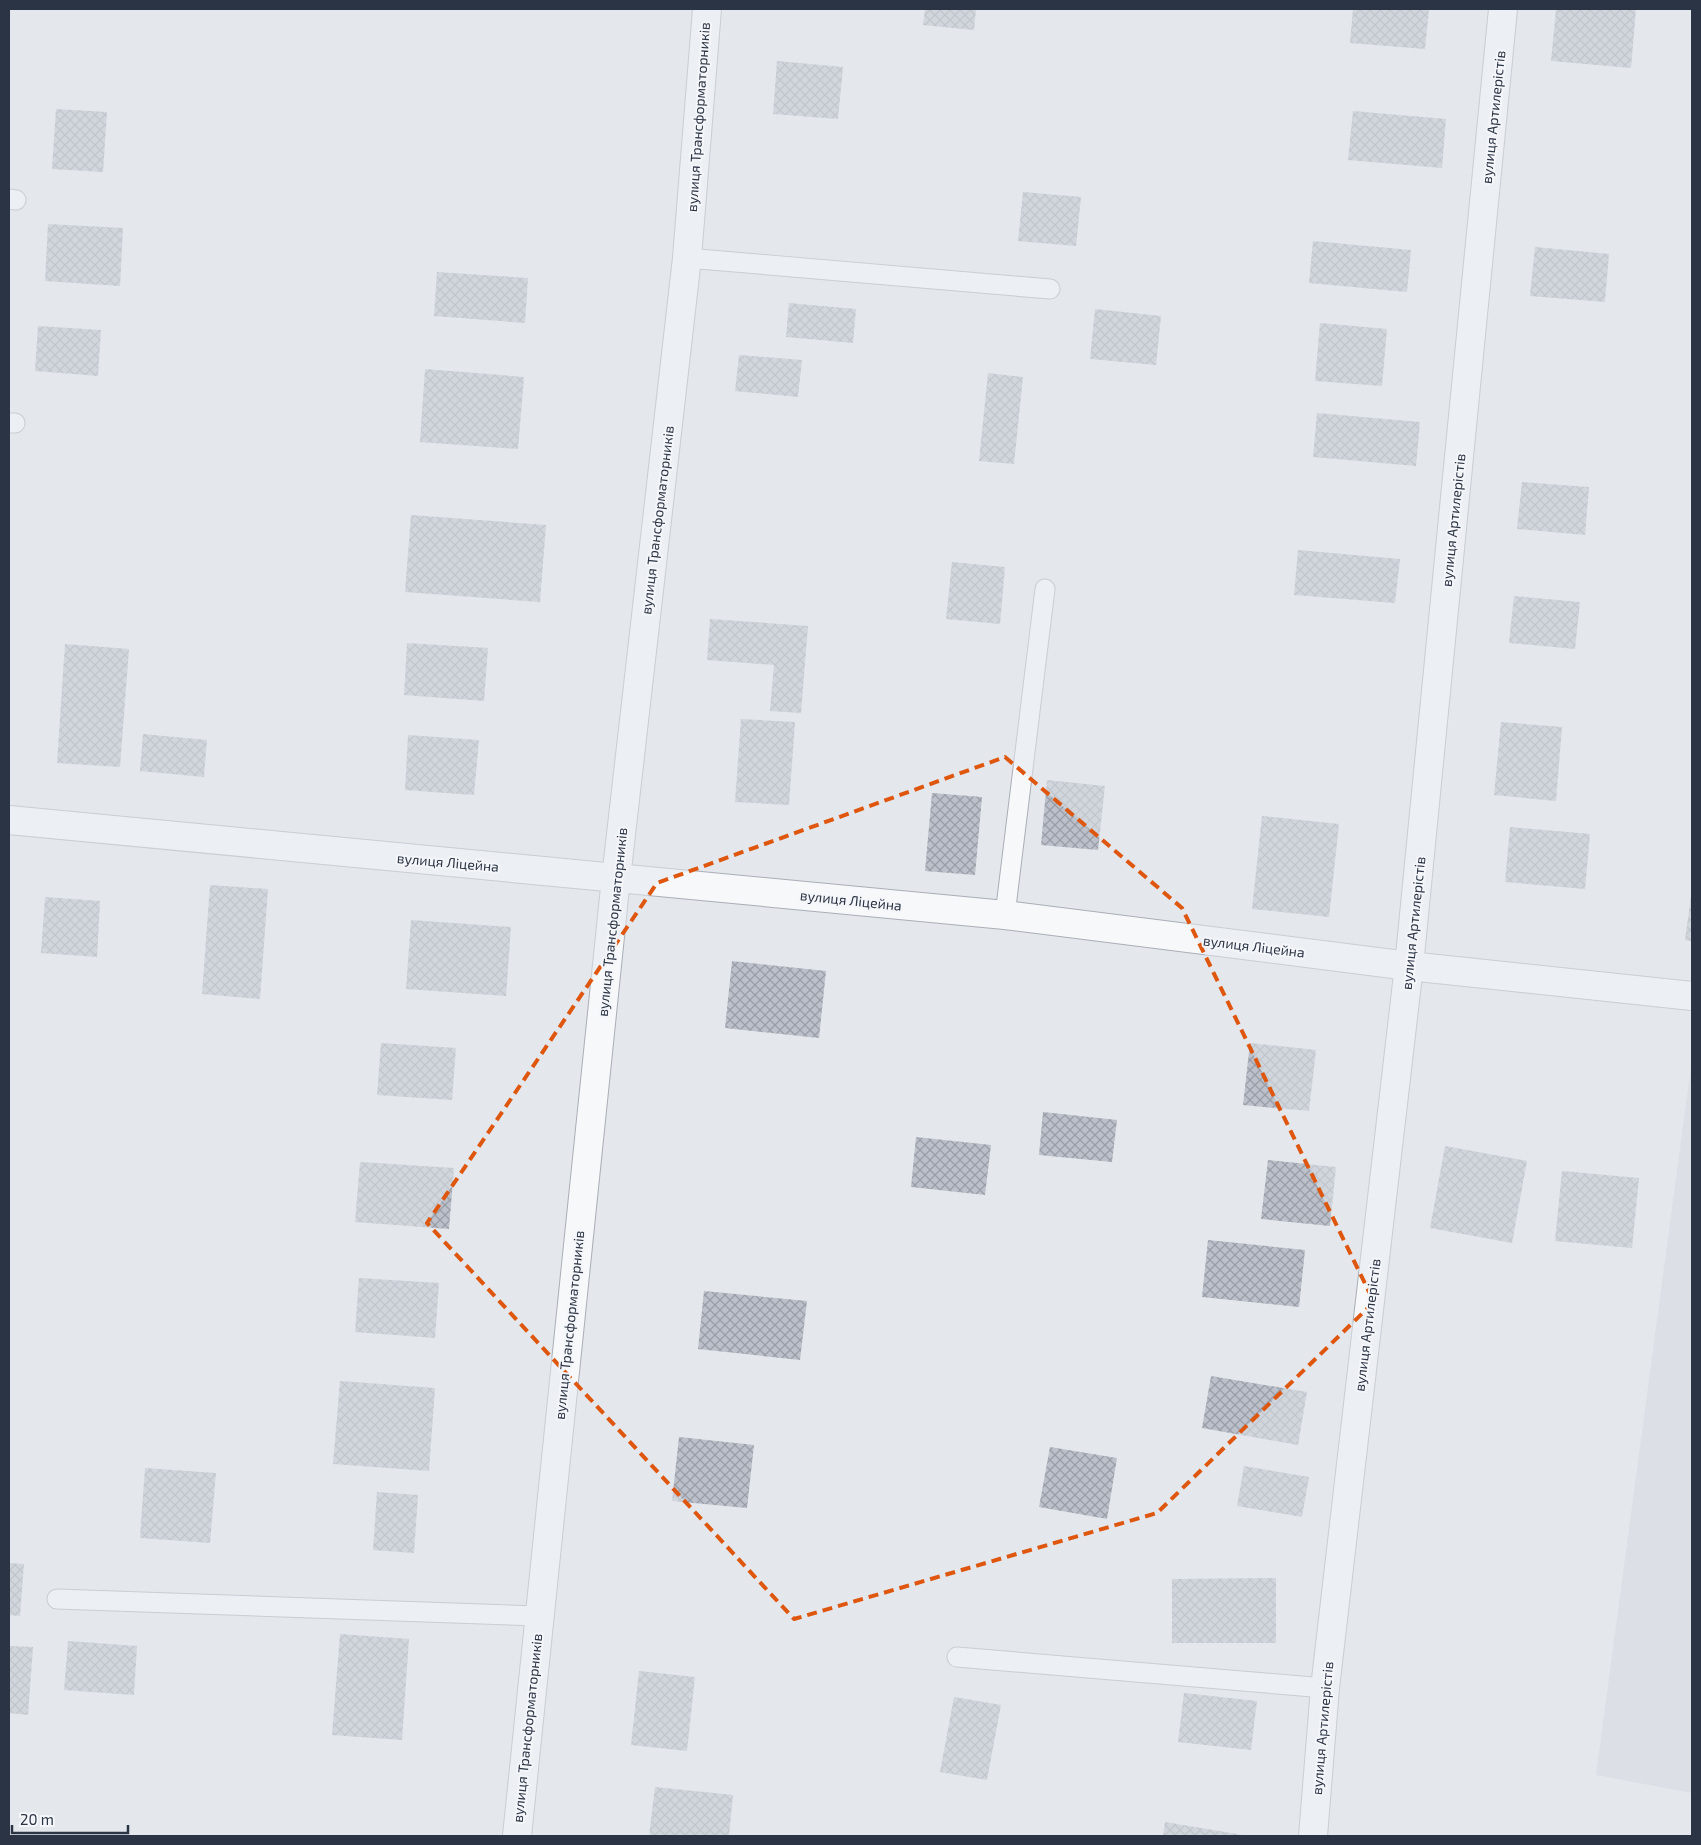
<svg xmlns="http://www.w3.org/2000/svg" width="1701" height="1845" font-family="'Exo 2',sans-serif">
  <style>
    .built { fill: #d2d6de }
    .building { fill: url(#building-cross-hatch) }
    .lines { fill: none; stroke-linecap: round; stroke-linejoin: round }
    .service-casing { stroke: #a9aeb7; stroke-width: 21 }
    .minor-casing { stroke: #a9aeb7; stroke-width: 30 }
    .service { stroke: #f7f8fa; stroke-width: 19 }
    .minor { stroke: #f7f8fa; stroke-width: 28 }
    .marked { fill: none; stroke: #df570f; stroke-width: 4; stroke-dasharray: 10 6; stroke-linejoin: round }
    .labels { text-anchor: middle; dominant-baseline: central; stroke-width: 4; stroke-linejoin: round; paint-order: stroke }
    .street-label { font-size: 14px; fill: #2b3445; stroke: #f4f6f9 }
  </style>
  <defs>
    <pattern id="building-cross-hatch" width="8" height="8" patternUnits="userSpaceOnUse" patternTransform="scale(1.25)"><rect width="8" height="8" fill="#bbc0ca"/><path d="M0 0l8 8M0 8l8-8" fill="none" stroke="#989da6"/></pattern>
  </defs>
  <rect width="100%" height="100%" fill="#e4e7ec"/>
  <path class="built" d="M1692 1059V1793L1596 1775Z"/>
  <path class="building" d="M925 9H976L974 30 923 25Z
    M1353 9H1429L1425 49 1350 43Z
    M1556 9H1636L1631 68 1551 61Z
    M777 61 843 67 838 119 773 114Z
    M56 109 107 112 103 172 52 169Z
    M1353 111 1446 119 1442 168 1348 160Z
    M1023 192 1081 197 1076 246 1018 241Z
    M48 224 123 228 120 286 45 281Z
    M1313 241 1411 250 1407 292 1309 283Z
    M1535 247 1609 254 1605 302 1530 296Z
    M437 272 528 278 525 323 434 316Z
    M789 303 856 309 853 343 786 337Z
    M1095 309 1161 316 1156 365 1090 359Z
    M1320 323 1387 329 1382 386 1315 381Z
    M38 326 101 330 98 376 35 371Z
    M739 355 802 360 798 397 735 391Z
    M425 369 524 377 518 449 420 442Z
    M988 373 1023 377 1014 464 979 461Z
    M1317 413 1420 422 1416 466 1313 457Z
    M1522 482 1589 487 1585 535 1517 529Z
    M411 515 546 525 540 602 405 592Z
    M1298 550 1400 559 1395 603 1294 595Z
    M952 562 1005 567 1000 624 946 619Z
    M1514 596 1580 602 1575 649 1509 643Z
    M710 619 808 626 801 713 770 711 774 665 707 660Z
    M407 643 488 648 484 701 404 695Z
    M65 644 129 649 120 767 57 763Z
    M741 719 795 722 789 805 735 802Z
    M1501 722 1562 727 1556 801 1494 795Z
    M143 734 207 740 204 777 140 771Z
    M408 735 479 740 474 795 405 790Z
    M1047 780 1105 786 1098 850 1041 845Z
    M932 793 982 797 975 875 925 871Z
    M1262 816 1339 824 1329 917 1252 909Z
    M1510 827 1590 834 1585 889 1505 882Z
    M210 885 268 889 260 999 202 994Z
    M1691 896H1692V941L1685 940Z
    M45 897 100 901 97 957 41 953Z
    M411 920 511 927 506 996 406 989Z
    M732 961 826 971 819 1038 725 1028Z
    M381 1043 456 1048 452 1100 377 1095Z
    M1250 1043 1316 1050 1309 1111 1243 1105Z
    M1043 1112 1117 1120 1112 1162 1039 1155Z
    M916 1137 991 1145 985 1195 911 1187Z
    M1445 1146 1527 1161 1512 1243 1430 1228Z
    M1268 1160 1336 1167 1330 1226 1261 1219Z
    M360 1162 454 1168 449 1229 355 1222Z
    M1562 1171 1639 1178 1632 1248 1555 1241Z
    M1208 1240 1305 1250 1299 1307 1202 1297Z
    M359 1278 439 1283 435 1338 355 1332Z
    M704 1291 807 1301 800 1360 698 1349Z
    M1211 1376 1307 1392 1298 1445 1202 1428Z
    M340 1381 435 1388 429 1471 333 1464Z
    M679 1437 754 1445 747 1508 672 1501Z
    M1050 1447 1117 1458 1107 1519 1039 1507Z
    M1244 1466 1309 1477 1302 1517 1237 1506Z
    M145 1468 216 1473 210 1543 140 1538Z
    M377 1492 418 1495 414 1553 373 1550Z
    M9 1563 24 1564 20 1616 9 1615Z
    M1276 1578V1643H1172V1579Z
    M340 1634 409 1639 402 1740 332 1735Z
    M68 1641 137 1646 134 1695 64 1690Z
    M9 1646 33 1647 28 1715 9 1713Z
    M639 1671 695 1677 687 1751 631 1745Z
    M1184 1693 1257 1701 1251 1750 1178 1742Z
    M954 1697 1001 1705 987 1780 940 1772Z
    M655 1787 733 1795 729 1836H649Z
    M1165 1822 1243 1835V1836H1163Z"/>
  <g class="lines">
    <defs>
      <path id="service" d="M9 199 16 200
        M687 258 1050 289
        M9 423H15
        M1005 915 1045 589
        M57 1599 538 1616
        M957 1657 1325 1688"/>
      <path id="minor" d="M9 820 1005 915 1409 966 1692 996
        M517 1836 616 878 687 258 707 9
        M1313 1836 1325 1688 1409 966 1503 9"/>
    </defs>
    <use href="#service" class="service-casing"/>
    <use href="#minor" class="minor-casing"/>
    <use href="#service" class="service"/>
    <use href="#minor" class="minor"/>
  </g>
  <path d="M0 0H1701V1845H0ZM1005 757 1182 908 1374 1302 1157 1513 794 1619 427 1223 657 883Z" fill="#e4e7ec" fill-opacity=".55" fill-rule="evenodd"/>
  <path class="marked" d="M1005 757 1182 908 1374 1302 1157 1513 794 1619 427 1223 657 883Z"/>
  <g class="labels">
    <g class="street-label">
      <text transform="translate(698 117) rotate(-86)">вулиця Трансформаторників</text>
      <text transform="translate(1493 117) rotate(-84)">вулиця Артилерістів</text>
      <text transform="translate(657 520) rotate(-83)">вулиця Трансформаторників</text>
      <text transform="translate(1453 520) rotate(-84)">вулиця Артилерістів</text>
      <text transform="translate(448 862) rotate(5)">вулиця Ліцейна</text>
      <text transform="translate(851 900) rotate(6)">вулиця Ліцейна</text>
      <text transform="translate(612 922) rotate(-84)">вулиця Трансформаторників</text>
      <text transform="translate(1413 923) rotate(-84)">вулиця Артилерістів</text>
      <text transform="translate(1254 946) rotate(7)">вулиця Ліцейна</text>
      <text transform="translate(569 1325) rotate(-84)">вулиця Трансформаторників</text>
      <text transform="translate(1367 1325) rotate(-83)">вулиця Артилерістів</text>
      <text transform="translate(527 1728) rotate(-84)">вулиця Трансформаторників</text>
      <text transform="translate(1322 1728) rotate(-85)">вулиця Артилерістів</text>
    </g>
  </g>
  <rect width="1701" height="1845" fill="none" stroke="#2b3445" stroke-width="20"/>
  <path d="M12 1825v8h116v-8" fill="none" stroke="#2b3445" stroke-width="2.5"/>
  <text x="20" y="1825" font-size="15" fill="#2b3445" stroke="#f4f6f9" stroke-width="4" paint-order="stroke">20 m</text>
</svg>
